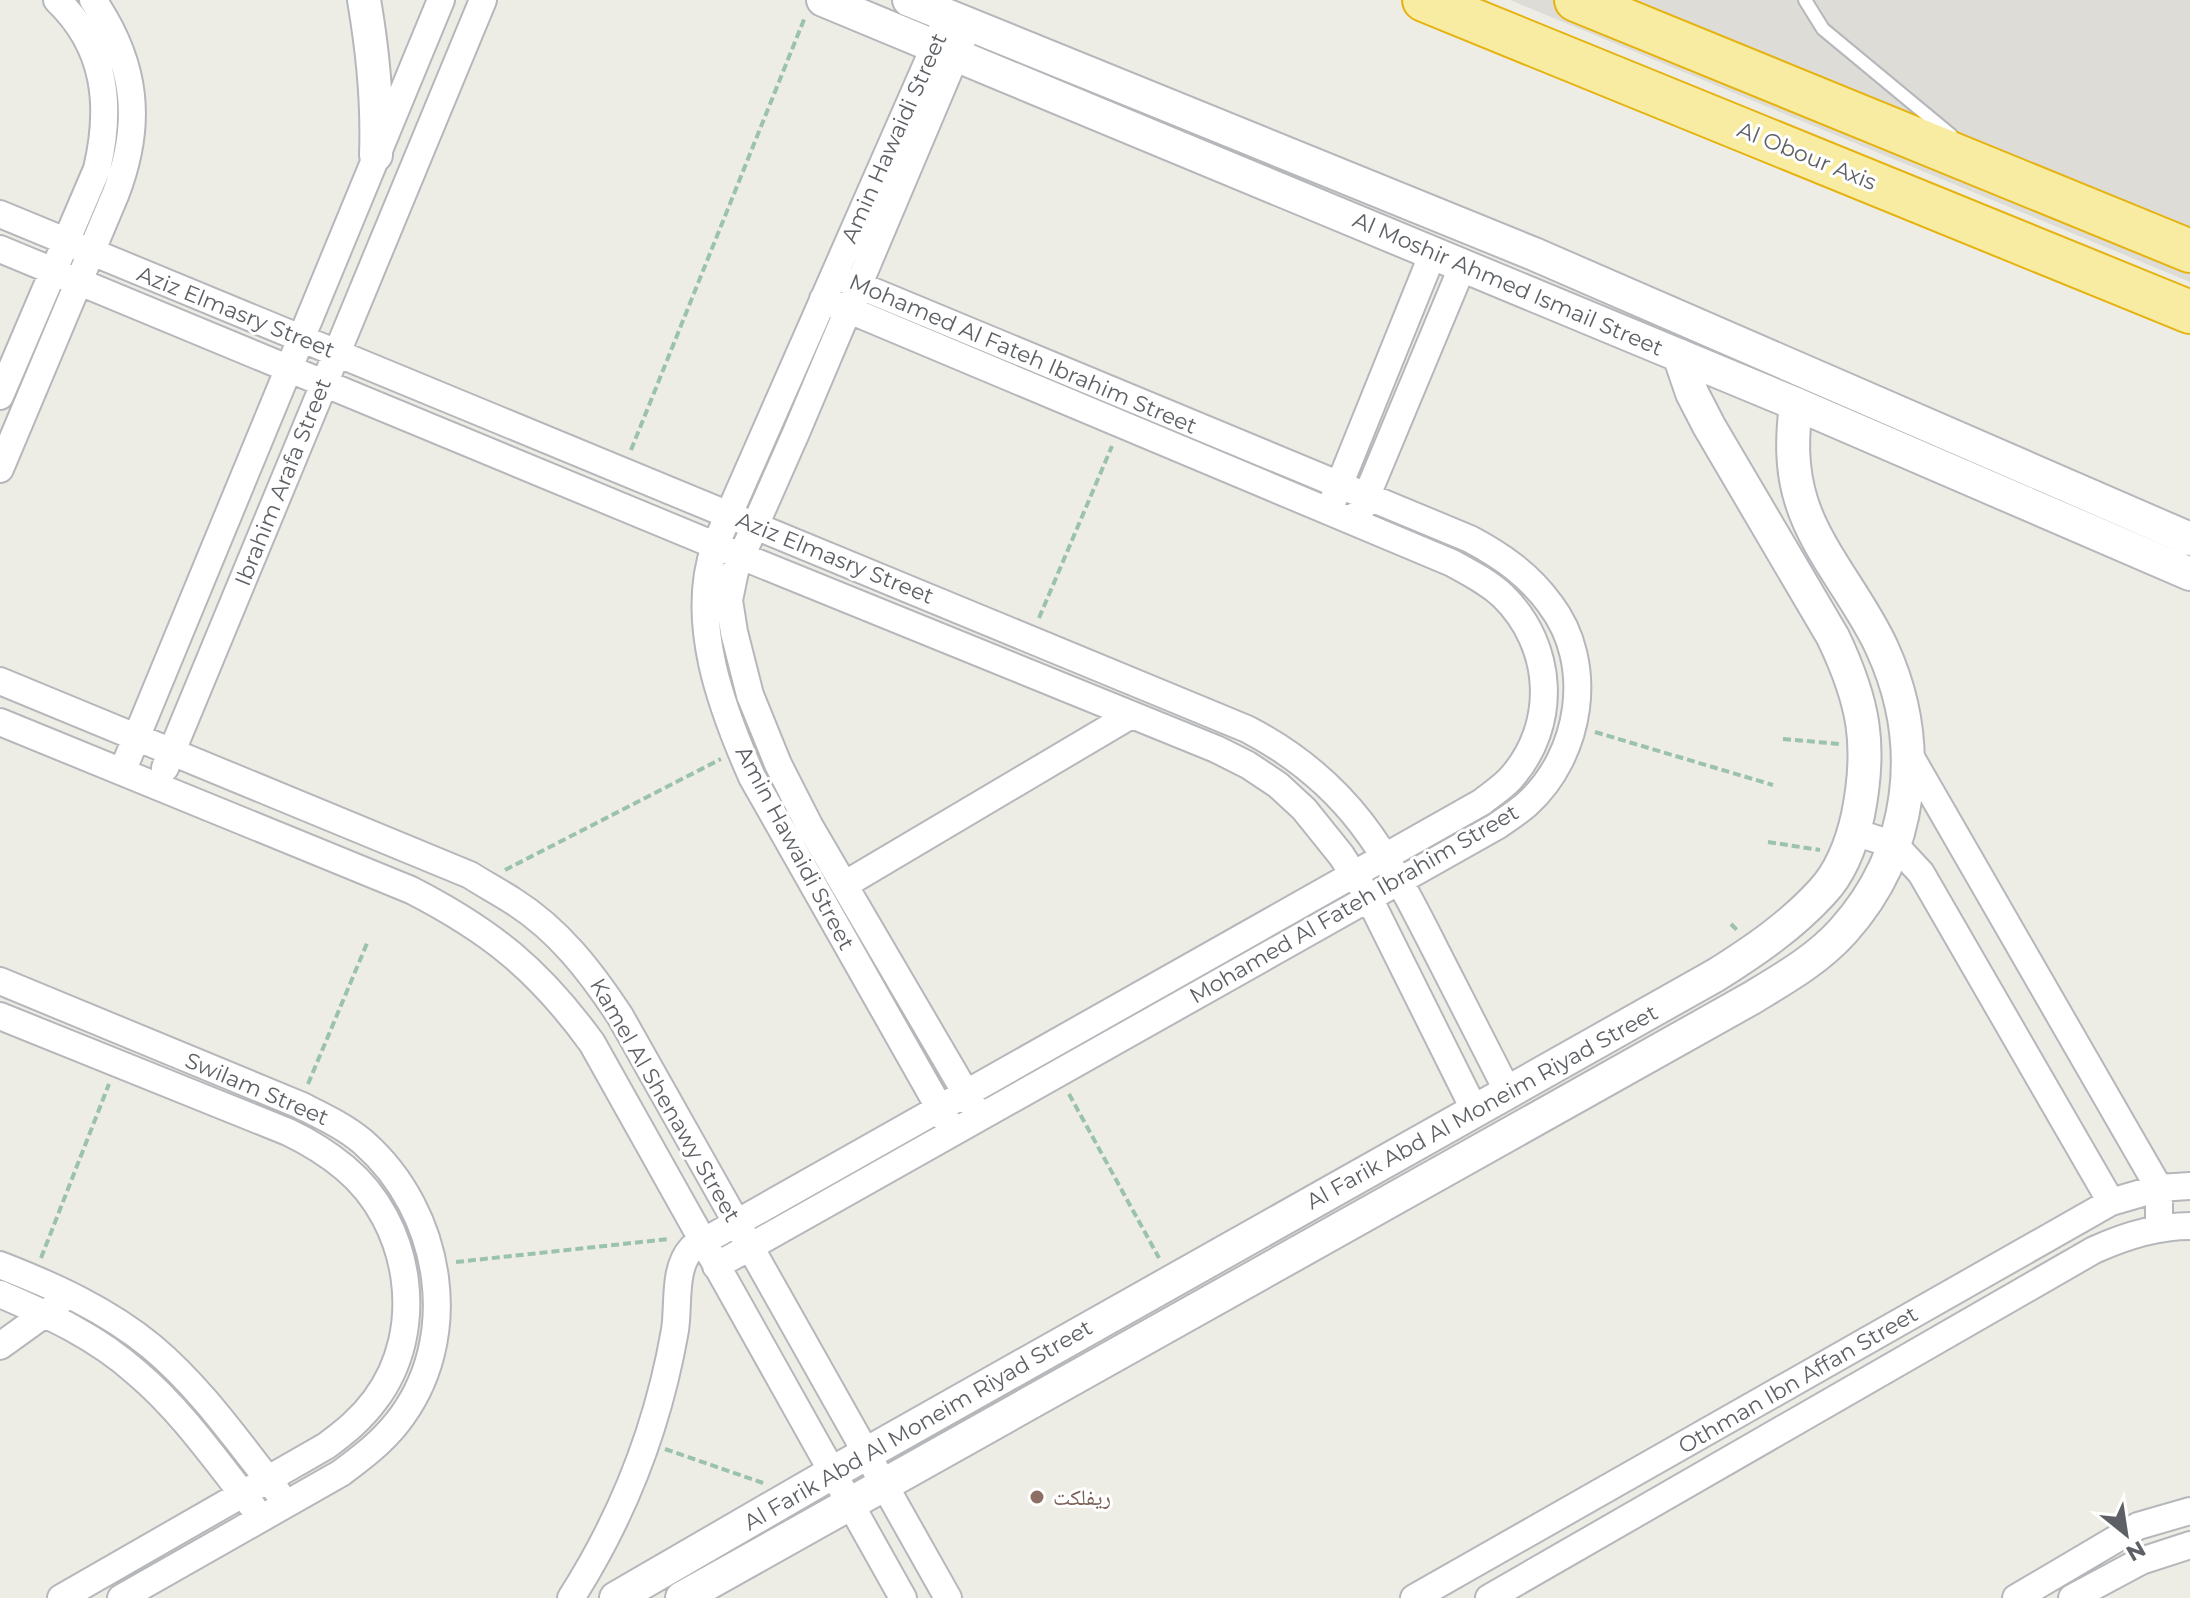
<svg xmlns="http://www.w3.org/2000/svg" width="2190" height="1598" font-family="Montserrat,'Noto Naskh Arabic',sans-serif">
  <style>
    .industrial { fill: #dddcd7 }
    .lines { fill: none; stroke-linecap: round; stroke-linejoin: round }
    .service-casing { stroke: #b5b7bb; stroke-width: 16 }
    .minor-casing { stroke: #b5b7bb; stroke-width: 30 }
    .tertiary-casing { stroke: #b5b7bb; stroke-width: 36 }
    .trunk-casing { stroke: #e5b20f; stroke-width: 46 }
    .path { stroke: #9bc2aa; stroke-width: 4; stroke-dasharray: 8 4; stroke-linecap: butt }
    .service { stroke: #fff; stroke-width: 12 }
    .minor { stroke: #fff; stroke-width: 26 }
    .tertiary { stroke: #fff; stroke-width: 32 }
    .trunk { stroke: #f8eca2; stroke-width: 42 }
    .education-dot { fill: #8d6e63; stroke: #fff; stroke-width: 3 }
    .labels { text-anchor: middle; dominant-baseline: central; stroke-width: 6; stroke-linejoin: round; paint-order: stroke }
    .street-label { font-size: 22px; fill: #5d6065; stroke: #fff }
    .education-label { font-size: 22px; fill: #785e54; stroke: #fff; text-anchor: start }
  </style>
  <rect width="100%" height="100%" fill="#eeede5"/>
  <path class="industrial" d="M1510 0H2190V282L2132 258Z"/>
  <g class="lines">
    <defs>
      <path id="service" d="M1805 0 1823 29 1951 135"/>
      <path id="minor" d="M948 16 715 546C689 621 721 707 752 777L948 1123
        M963 38 796 433 735 571 729 600 734 632 750 695 778 764 809 825 974 1107
        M0 214 1247 729C1349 782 1386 852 1436 951 1460 998 1484 1045 1508 1092
        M0 249 741 556 1216 749 1248 765 1278 785 1304 809 1341 855 1369 898 1475 1111
        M0 396 97 169C112 105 106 47 57 0
        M0 469 116 193C143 122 136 63 93 0
        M1334 498 1433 253
        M1360 512 1463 265
        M0 681 470 875C484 884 499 892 513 901 559 930 591 972 620 1016L948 1598
        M0 722 411 890C491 931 539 970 592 1043L903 1598
        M1909 754 2159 1188V1228
        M165 768 483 0
        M122 772 441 0
        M1854 832 1895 845 1921 873 2111 1202
        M844 885 1131 715
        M0 981 300 1105C322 1116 344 1126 363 1142 443 1212 464 1340 396 1424 380 1444 361 1458 341 1473L121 1598
        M0 1016 288 1132C309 1142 327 1153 345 1168 411 1223 428 1330 375 1400 361 1419 345 1432 326 1446L61 1598
        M0 1265C54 1286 107 1310 152 1347 201 1388 238 1442 277 1491
        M716 1266 1497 826C1507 819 1518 812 1527 804 1581 755 1596 664 1550 604 1529 575 1502 556 1470 539L834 275
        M0 1294C49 1315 97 1337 137 1373 182 1411 216 1461 253 1507
        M0 1346 57 1305
        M571 1598C624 1515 658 1428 675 1330 679 1304 673 1268 692 1248L1482 802C1492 794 1503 787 1511 778 1558 725 1554 646 1503 596 1488 582 1470 573 1452 563L823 299
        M1414 1598 2111 1202 2159 1188 2190 1186
        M1489 1598 2094 1250C2125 1236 2156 1226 2190 1226
        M2016 1598 2138 1526 2190 1511
        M2072 1598 2141 1561 2190 1545"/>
      <path id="tertiary" d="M364 0C373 52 378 102 376 155
        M823 0 1796 404 2190 574
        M909 0 1534 254 2190 539
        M616 1598 832 1473 1716 975C1754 951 1791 926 1822 892 1841 872 1852 842 1858 815 1872 745 1864 702 1833 637L1709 426 1692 393 1679 355
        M682 1598 1750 999C1783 979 1817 960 1843 931 1914 852 1926 744 1882 648 1860 599 1816 551 1801 500 1791 468 1792 437 1796 404"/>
      <path id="trunk" d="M1424 0 2190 312
        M1576 0 2190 251"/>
    </defs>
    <use href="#service" class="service-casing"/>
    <use href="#minor" class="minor-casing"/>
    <use href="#tertiary" class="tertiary-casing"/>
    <use href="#trunk" class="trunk-casing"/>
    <path class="path" d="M631 450 805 17
      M1039 618 1112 446
      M1595 732 1773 785
      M1783 739 1840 744
      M1768 842 1820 850
      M505 870 721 759
      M1731 924 1738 931
      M308 1084 368 941
      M1069 1094 1159 1258
      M41 1258 109 1084
      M456 1262 669 1239
      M665 1449 763 1483"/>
    <use href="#service" class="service"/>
    <use href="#minor" class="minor"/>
    <use href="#tertiary" class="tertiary"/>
    <use href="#trunk" class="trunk"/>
  </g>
  <circle class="education-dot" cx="1037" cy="1497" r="8"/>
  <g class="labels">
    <g class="street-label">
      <text transform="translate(894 138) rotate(-66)">Amin Hawaidi Street</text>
      <text transform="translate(1807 156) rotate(22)">Al Obour Axis</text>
      <text transform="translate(1508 284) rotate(23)">Al Moshir Ahmed Ismail Street</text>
      <text transform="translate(236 312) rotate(22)">Aziz Elmasry Street</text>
      <text transform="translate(1023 354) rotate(23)">Mohamed Al Fateh Ibrahim Street</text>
      <text transform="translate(283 482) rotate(-68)">Ibrahim Arafa Street</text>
      <text transform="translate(835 558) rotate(22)">Aziz Elmasry Street</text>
      <text transform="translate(795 848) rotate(62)">Amin Hawaidi Street</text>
      <text transform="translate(1354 904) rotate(-30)">Mohamed Al Fateh Ibrahim Street</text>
      <text transform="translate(257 1089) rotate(23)">Swilam Street</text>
      <text transform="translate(665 1100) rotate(60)">Kamel Al Shenawy Street</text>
      <text transform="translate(1482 1107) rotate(-29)">Al Farik Abd Al Moneim Riyad Street</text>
      <text transform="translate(1798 1380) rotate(-30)">Othman Ibn Affan Street</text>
      <text transform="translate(918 1425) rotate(-30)">Al Farik Abd Al Moneim Riyad Street</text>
    </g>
    <g class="education-label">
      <text x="1053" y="1497">ريفلكت</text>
    </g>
  </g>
  <g transform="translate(2126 1534) rotate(150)" stroke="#ffffff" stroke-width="6" paint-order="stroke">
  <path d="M0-6L14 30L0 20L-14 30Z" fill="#5d6065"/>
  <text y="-12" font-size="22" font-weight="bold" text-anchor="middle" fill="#5d6065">N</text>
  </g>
</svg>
